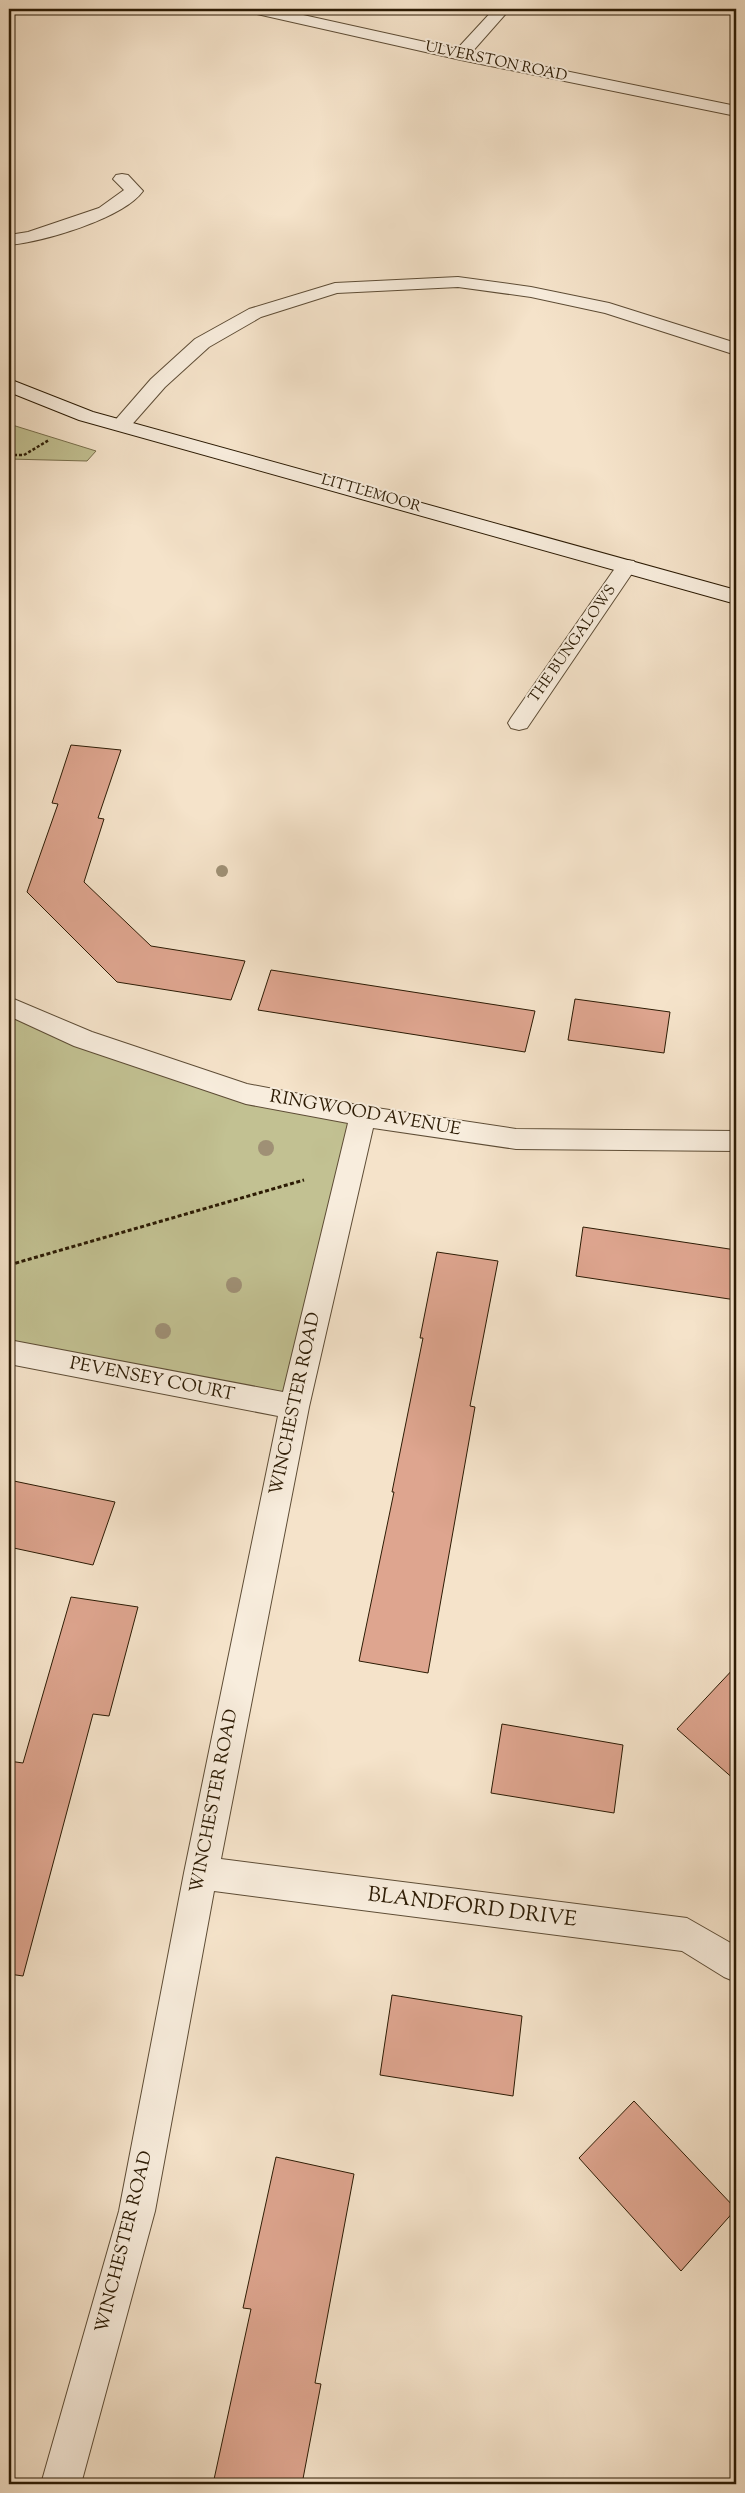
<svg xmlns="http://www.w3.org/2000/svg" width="745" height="2493" font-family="'Sorts Mill Goudy',serif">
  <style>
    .green { fill: #c2c192; stroke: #776e4b }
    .building { fill: #dea58f; stroke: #2c1b04 }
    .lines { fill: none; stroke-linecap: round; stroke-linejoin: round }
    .street-casing { stroke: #5e4d36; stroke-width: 2 }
    .secondary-casing { stroke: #2c1b04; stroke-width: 2 }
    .path-far1 { stroke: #2c1b04; stroke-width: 2.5; stroke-dasharray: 3 2; stroke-linecap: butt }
    .path { stroke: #2c1b04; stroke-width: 3; stroke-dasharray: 4 2.5; stroke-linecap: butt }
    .street { fill: #f8eddd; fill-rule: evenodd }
    .secondary { fill: #f8eddd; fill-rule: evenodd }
    .tree { fill: #9f9075 }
    .labels { text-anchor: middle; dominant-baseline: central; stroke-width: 4; stroke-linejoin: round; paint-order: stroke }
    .far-street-label { font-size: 15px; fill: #2c1b04; stroke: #f8eddd }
    .street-label { font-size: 18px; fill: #2c1b04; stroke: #f8eddd }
    .near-street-label { font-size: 21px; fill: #2c1b04; stroke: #f8eddd }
  </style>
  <rect width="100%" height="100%" fill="#f5e3ca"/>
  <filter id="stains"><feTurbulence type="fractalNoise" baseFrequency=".004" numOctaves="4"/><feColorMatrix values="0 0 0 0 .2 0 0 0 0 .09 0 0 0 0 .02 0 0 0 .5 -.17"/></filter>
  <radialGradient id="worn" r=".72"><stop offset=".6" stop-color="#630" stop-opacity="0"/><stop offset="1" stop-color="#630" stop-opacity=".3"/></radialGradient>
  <path class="green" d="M9 424 96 451 87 461 9 459Z
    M9 1004 151 1064 363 1116 294 1407 9 1352Z"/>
  <path class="building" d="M71 745 121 750 98 818 104 819 84 882 151 946 245 961 231 1000 117 982 27 892 58 804 52 803Z
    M271 970 535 1011 525 1052 258 1010Z
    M575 999 670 1012 664 1053 568 1040Z
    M583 1227 736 1250V1300L576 1276Z
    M437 1252 498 1261 470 1406 475 1407 428 1673 359 1661 394 1492H392L423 1338H420Z
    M9 1480 115 1502 93 1565 9 1547Z
    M71 1597 138 1607 109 1716 93 1714 23 1976 9 1974V1761L23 1763Z
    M736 1666V1781L677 1729Z
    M502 1724 623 1745 614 1813 491 1793Z
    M392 1995 522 2016 513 2096 380 2075Z
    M634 2101 736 2209 681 2271 579 2158Z
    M276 2157 354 2174 315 2383 321 2384 302 2484H213L251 2309 243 2308Z"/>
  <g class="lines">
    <defs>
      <path id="street" d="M249 9H276L457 49 494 9H510L472 52 736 106V116L461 60 257 14Z
        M122 174 128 175 143 191C123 219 42 242 9 245V235L28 232 99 208 124 190 113 179 116 175Z
        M458 277 531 287 609 303 736 343V355L605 313 531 297 458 287 337 293 261 317 209 347 165 387 128 429H114L111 425 151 379 195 339 249 309 335 283Z
        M627 560 634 561 637 566 527 728 519 730 511 728 508 723 511 718 620 561Z
        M9 997 92 1032 247 1084 363 1106 516 1129 736 1131V1151L516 1149 373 1128 309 1407 221 1859 687 1918 736 1946V1982L724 1977 682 1951 214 1891 155 2211 81 2484H41L119 2211 184 1873 278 1416 9 1364V1340L283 1392 348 1123 246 1104 74 1046 9 1016Z"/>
      <path id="secondary" d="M9 379 93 412 736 590V604L79 420 9 392Z"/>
    </defs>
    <use href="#street" class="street-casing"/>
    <use href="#secondary" class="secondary-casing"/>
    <path class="path-far1" d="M9 455H24L49 440"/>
    <path class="path" d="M9 1265 304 1180"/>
    <use href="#street" class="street"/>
    <use href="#secondary" class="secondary"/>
  </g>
  <g class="tree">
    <circle cx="222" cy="871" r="6"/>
    <circle cx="266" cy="1148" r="8"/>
    <circle cx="234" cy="1285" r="8"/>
    <circle cx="163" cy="1331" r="8"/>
  </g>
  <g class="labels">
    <g class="far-street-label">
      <text transform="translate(496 62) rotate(12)">ULVERSTON ROAD</text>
      <text transform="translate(371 494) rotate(16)">LITTLEMOOR</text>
      <text transform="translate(573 644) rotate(-55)">THE BUNGALOWS</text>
    </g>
    <g class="street-label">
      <text transform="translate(365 1114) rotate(10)">RINGWOOD AVENUE</text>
      <text transform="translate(152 1380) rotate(11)">PEVENSEY COURT</text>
      <text transform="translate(296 1404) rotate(-78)">WINCHESTER ROAD</text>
      <text transform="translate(215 1801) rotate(-79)">WINCHESTER ROAD</text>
      <text transform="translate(125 2242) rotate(-76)">WINCHESTER ROAD</text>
    </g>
    <g class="near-street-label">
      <text transform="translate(472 1908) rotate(7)">BLANDFORD DRIVE</text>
    </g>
  </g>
  <rect width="745" height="2493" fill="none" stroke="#f5e3ca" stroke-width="30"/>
  <rect x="10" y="10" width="725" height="2473" fill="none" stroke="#2c1b04" stroke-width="2.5"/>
  <rect x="15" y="15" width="715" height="2463" fill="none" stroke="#2c1b04"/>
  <rect width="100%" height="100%" filter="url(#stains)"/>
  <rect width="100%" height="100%" fill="url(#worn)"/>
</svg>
